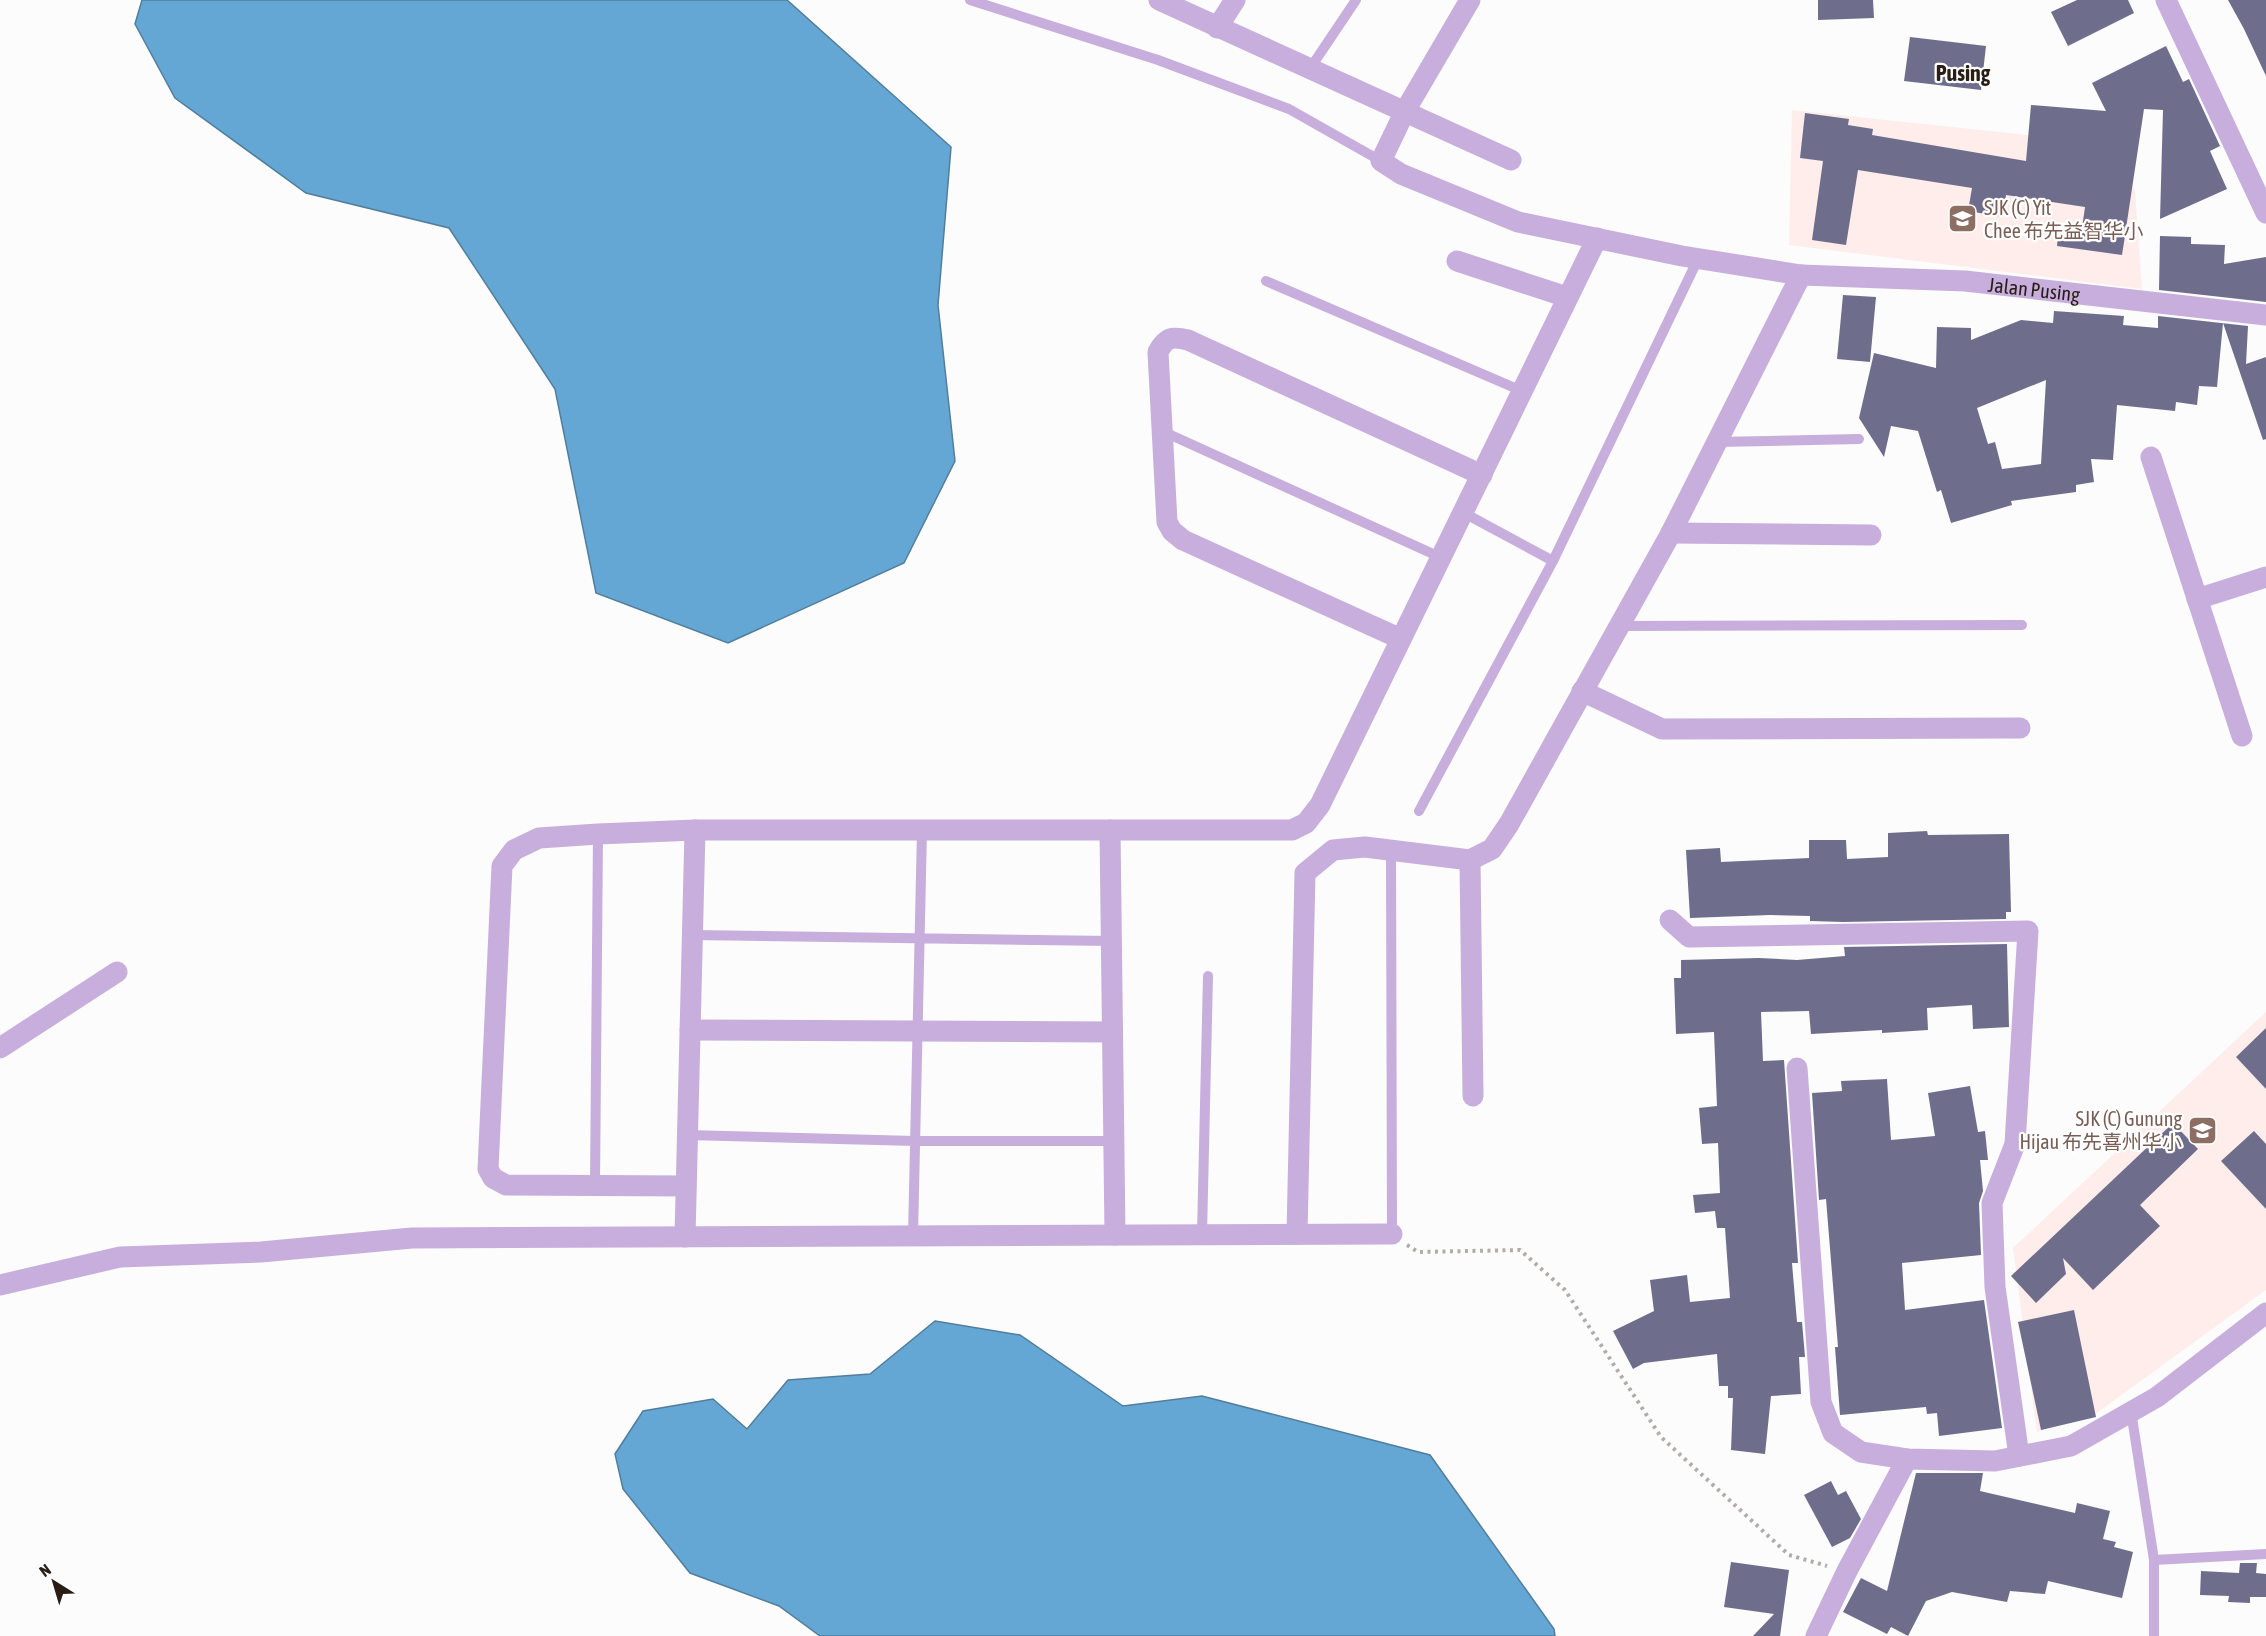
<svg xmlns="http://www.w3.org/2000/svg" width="2266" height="1636" font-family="'Asap Condensed','Noto Sans SC',sans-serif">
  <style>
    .commercial { fill: #feedeb }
    .water { fill: #64a7d5; stroke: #527e9b; stroke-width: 1.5 }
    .building { fill: #6e6e8c; fill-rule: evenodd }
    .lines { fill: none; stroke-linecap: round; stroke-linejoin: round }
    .path { stroke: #b0aca9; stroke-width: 4; stroke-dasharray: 3 4.5; stroke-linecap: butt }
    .service { stroke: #c7aedc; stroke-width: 10 }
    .minor { stroke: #c7aedc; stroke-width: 21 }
    .labels { text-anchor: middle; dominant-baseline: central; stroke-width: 4.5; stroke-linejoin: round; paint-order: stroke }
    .education-label { font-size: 20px; fill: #785e54; stroke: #fff; text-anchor: start }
    .street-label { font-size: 20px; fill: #291d15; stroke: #fff }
    .quarter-label { font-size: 22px; font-weight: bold; fill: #291d15; stroke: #fff }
  </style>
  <rect width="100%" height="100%" fill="#fbfcfb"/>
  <path class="commercial" d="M1792 110 2112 144 2135 191 2142 289 1789 245Z
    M2266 1012V1290L2094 1415 2037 1432 2013 1248Z"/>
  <path class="water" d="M142 0H787L951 147 938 305 955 461 904 563 728 643 596 593 555 389 449 228 306 193 175 98 135 24Z
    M935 1321 1020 1335 1123 1406 1202 1396 1430 1455 1554 1629 1555 1636H820L779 1606 690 1573 623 1489 615 1454 643 1411 713 1399 747 1429 788 1380 870 1374Z"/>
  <path class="building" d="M1818 0H1873L1874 18 1818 20Z
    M2077 0H2128L2134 13 2068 46 2051 12Z
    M2228 0H2266V76L2244 29Z
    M1910 37 1986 46 1981 90 1904 81Z
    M2166 46 2183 82 2189 79 2220 146 2210 151 2227 189 2160 219 2163 110 2144 109 2125 235 2123 236H2125L2122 255 2057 246 2058 235H2081L2085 207 2006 195 2003 217 1968 211 1972 188 1858 170 1846 245 1812 240 1823 161 1800 158 1805 113 1849 119 1848 125 1873 129 1872 135 2026 161 2031 105 2106 111 2092 83Z
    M2160 236 2191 237V244L2225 245 2224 264 2266 257V302L2159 290Z
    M1843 295 1876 297 1870 362 1837 359Z
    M2054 311 2124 316 2123 325 2158 328V316L2248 326 2246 364 2266 357V439L2263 440 2223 323 2217 387 2199 386 2197 405 2176 402 2175 411 2117 405 2113 460 2091 459 2094 482 2076 485V492L2011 501 2012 505 1951 523 1941 490 1937 492 1918 431 1891 426 1884 457 1859 418 1874 353 1936 368 1937 327 1971 328V340L2021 320 2053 323ZM2046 380 2041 464 2002 469 1995 442 1988 444 1977 408Z
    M1927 831 1928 835 2009 834 2011 912H2006V919L1843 922 1810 921V916L1770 915 1690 918 1686 850 1720 848 1721 862 1809 858V840H1846L1847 859 1888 857V833Z
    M2007 944 2009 1027 1973 1029 1972 1005 1927 1008 1928 1030 1882 1033V1030L1811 1034 1809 1011 1761 1012 1763 1061 1784 1060 1798 1263H1792L1797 1322H1802L1805 1357H1799L1801 1394 1771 1396 1765 1454 1731 1450 1733 1398H1728V1386H1719L1717 1354 1644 1363 1633 1369 1613 1331 1654 1311 1650 1280 1687 1275 1690 1302 1730 1298 1725 1228H1717L1715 1211 1695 1213 1693 1195 1720 1193 1718 1143 1702 1144 1699 1108 1717 1106 1714 1032 1676 1034 1674 978H1681V960L1759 958 1797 960 1845 956 1844 947Z
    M2266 1028V1089L2236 1057Z
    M1887 1079 1891 1140 1935 1136 1928 1093 1970 1086 1978 1132 1985 1131 1988 1160H1980L1983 1191 1979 1203 1981 1255 1902 1263 1905 1310 1984 1300 2002 1428 1939 1436 1937 1413 1927 1414 1926 1407 1840 1415 1835 1347H1838L1826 1199 1819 1200 1812 1093 1842 1091 1841 1081Z
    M2173 1123 2198 1149 2140 1205 2160 1226 2093 1290 2063 1258 2066 1274 2036 1303 2011 1276Z
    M2254 1131 2266 1144V1209L2221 1161Z
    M2074 1310 2096 1417 2041 1430 2018 1322Z
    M1916 1473H1983L1980 1491 2075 1513 2077 1503 2110 1511 2103 1539 2116 1542 2114 1547 2133 1552 2122 1598 2048 1581 2045 1594 2010 1591 2007 1602 1952 1592 1926 1601 1908 1636 1891 1627 1887 1634 1843 1612 1861 1578 1887 1591Z
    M1831 1481 1838 1495 1846 1491 1861 1519 1850 1538 1832 1547 1804 1495Z
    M1731 1562 1789 1570 1780 1636H1753L1774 1614 1724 1607Z
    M2240 1563H2257L2256 1573 2266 1574V1597H2250V1603L2228 1602 2229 1596 2200 1595 2201 1571 2239 1573Z"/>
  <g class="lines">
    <path class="path" d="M1407 1245 1418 1252 1520 1250 1565 1290 1661 1437 1789 1555 1827 1566"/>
    <path class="service" d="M970 0 1158 60 1289 109 1381 161
      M1309 70 1356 0
      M1266 281 1522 391
      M1162 431 1442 558
      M1717 442 1859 439
      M1464 513 1553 561
      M1619 626 2022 625
      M1419 811 1553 561 1698 259
      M1391 850 1392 1234
      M692 935 1111 941
      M687 1135 915 1141H1114
      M595 1185 598 834
      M1202 1234 1208 976
      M913 1236 922 830
      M2131 1411 2154 1560V1636
      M2154 1560 2266 1554"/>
    <g class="minor">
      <path d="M1159 0 1511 160"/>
      <path id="s1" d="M1470 0 1405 111 1381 161 1401 174 1518 222 1682 256 1801 275 1965 281 2266 315"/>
      <path d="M2166 0 2266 213"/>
      <path d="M1217 28 1235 0"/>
      <path d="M1457 261 1567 297"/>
      <path d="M2151 457 2242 736"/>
      <path d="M1671 533 1871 535"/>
      <path d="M2197 599 2266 577"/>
      <path d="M1401 639 1183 540 1172 531 1167 522 1158 352C1166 337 1172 336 1188 340L1482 475"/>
      <path d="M1582 691 1662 729 2020 728"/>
      <path d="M1110 830 1115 1235"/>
      <path d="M1470 860 1473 1096"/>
      <path d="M1670 920 1689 937 2028 931 2015 1144 1992 1203 1995 1287 2019 1456"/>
      <path d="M690 1030 1112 1032"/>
      <path d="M0 1048 117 972"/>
      <path d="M1797 1068 1821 1402 1833 1433 1861 1452 1907 1459 1995 1461 2071 1446 2157 1397 2266 1313"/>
      <path d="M686 1186 506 1185 493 1178 488 1169 502 866 514 850 539 838 598 834 695 830H1292L1306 823 1320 805 1597 238"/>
      <path d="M1297 1234 1305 873 1333 850 1365 847 1470 860 1492 849 1509 824 1671 533 1801 275"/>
      <path d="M685 1237 695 830"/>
      <path d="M0 1285 120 1257 261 1252 412 1238 1392 1234"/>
      <path d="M1816 1636 1847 1571 1907 1459"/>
    </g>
  </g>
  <defs>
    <symbol id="school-square" viewBox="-11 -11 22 22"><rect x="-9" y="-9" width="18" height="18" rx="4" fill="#8d6e63" stroke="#fff"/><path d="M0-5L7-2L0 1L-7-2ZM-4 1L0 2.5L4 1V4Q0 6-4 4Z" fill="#fff"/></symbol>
  </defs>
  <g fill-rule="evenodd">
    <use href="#school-square" x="1946" y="202" width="33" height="33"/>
    <use href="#school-square" x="2186" y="1114" width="33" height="33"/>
  </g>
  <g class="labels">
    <g class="education-label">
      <text x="1984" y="207">SJK (C) Yit<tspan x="1984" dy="23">Chee 布先益智华小</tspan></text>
      <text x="2182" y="1118" text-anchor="end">SJK (C) Gunung<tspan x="2182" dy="23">Hijau 布先喜州华小</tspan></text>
    </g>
    <g class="street-label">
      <text stroke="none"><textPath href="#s1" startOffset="856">Jalan Pusing</textPath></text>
    </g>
    <g class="quarter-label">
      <text x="1963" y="73">Pusing</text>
    </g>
  </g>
  <g transform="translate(54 1582) rotate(323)" stroke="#ffffff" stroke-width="4.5" paint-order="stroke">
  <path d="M0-4.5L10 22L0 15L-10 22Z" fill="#291d15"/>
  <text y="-9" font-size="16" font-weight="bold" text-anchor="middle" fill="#291d15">N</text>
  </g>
</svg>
